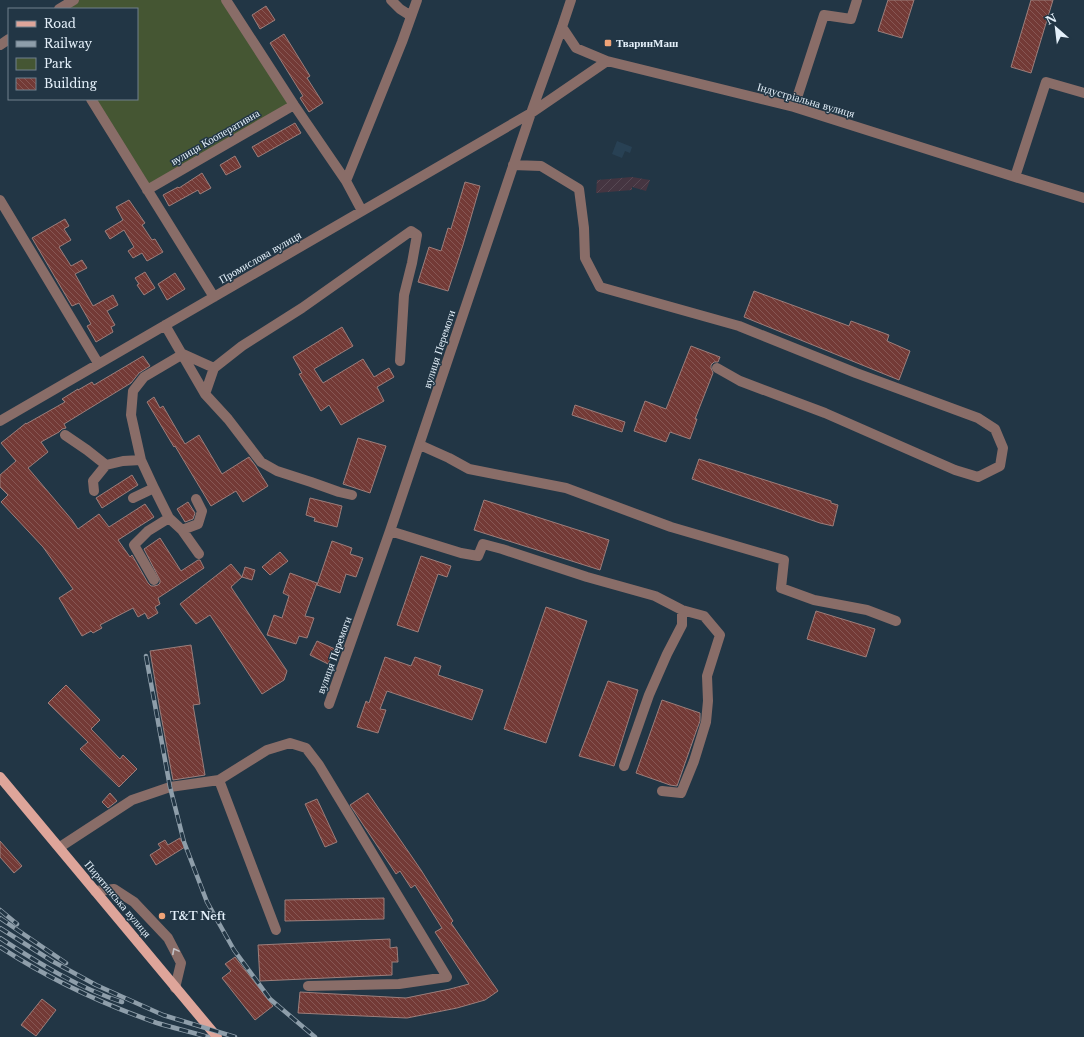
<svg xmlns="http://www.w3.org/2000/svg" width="1084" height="1037" font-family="'Libre Baskerville',serif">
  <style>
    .built { fill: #284154 }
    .industrial { fill: url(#industrial-furrows) }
    .park { fill: #455633 }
    .building { fill: url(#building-back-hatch); stroke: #9c7e7b }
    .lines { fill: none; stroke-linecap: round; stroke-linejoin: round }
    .minor { stroke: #896d68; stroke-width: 10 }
    .major { stroke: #dea59a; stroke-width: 10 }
    .rail-casing { stroke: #8e9eaa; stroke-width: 4.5 }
    .rail { stroke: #223645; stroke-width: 3; stroke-dasharray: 9; stroke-linecap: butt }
    .oneway { stroke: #c4c2c7 }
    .poi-dot { fill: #efa377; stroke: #223645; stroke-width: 1.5 }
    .labels { text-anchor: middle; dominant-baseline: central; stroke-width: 3; stroke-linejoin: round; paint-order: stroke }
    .poi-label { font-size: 11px; font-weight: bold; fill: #e4f0fa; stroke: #223645; text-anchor: start }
    .street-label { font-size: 11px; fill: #e4f0fa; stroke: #223645 }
  </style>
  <defs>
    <pattern id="industrial-furrows" width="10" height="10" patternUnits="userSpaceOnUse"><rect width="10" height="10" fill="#453541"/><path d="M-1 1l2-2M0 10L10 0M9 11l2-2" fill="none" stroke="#574954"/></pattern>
    <pattern id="building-back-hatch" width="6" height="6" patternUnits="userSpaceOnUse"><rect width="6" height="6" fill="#733a36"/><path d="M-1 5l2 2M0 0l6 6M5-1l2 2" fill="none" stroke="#875754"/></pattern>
  </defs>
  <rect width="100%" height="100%" fill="#223645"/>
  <path class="built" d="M617 141 632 147 630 153 625 151 622 158 612 154Z"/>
  <path class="industrial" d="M632 177 650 180 646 191 632 187V190L596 193 597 180Z"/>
  <path class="park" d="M74 0H226L294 105 147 190 91 99H137V9H59Z"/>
  <path class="building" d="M888 0H914L902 38 878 31Z
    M1031 0H1053L1031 73 1011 67Z
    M266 6 275 20 260 29 252 15Z
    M284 34 310 76 307 78 323 103 309 112 300 98 303 96 270 43Z
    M295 123 301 133 258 157 252 147Z
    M235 156 241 167 226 175 220 165Z
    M202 173 211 188 200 194 198 190 169 206 163 195 178 187 179 188Z
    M465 182 480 186 463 245 448 291 418 282 429 247 441 251 448 228 451 229Z
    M129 200 145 223 142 225 152 240 155 239 163 252 147 261 142 253 133 258 128 251 134 247 124 230 110 239 105 231 123 220 116 207Z
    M65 219 69 226 64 229 71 240 59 247 71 266 82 260 87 268 75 274 93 306 113 295 118 305 107 311 115 325 111 327 113 332 96 342 87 326 91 324 79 303 72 306 32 238Z
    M145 272 155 288 144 295 137 285 139 284 135 278Z
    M175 273 185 289 167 300 158 284Z
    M754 291 849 326 851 321 889 335 887 341 910 351 899 380 744 317Z
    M342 327 353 346 314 369 323 383 363 359 374 377 389 368 394 377 377 387 384 401 341 425 329 405 321 411 299 374 302 373 293 357Z
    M691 346 720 357 718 362H714L711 365V368L713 373 695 419H697L690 439 670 432 666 442 634 431 645 401 666 409Z
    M143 356 150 366 139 373 131 383 64 424 66 428 62 429 59 432 41 442 48 452 28 468 72 520 78 529 99 514 109 527 145 504 154 517 118 540 130 557 132 555 148 583 151 586H154L158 585 160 583V580L144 549 160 538 181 571 198 560H200L204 568 158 598 160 604 155 607 158 613 148 619 145 613 138 617 133 608 100 625 102 628 93 633 91 631 82 636 59 598 73 589 43 547 1 502 8 495 0 487V475L16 461 1 443 26 423V424L65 402 62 399 78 389V390L92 382 94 385Z
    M154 397 160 408 163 406 185 444 199 435 222 474 249 457 255 465 268 486 243 502 236 491 211 506 175 446 174 447 147 402Z
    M575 405 625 422 622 432 572 415Z
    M358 438 386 446 370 493 343 484Z
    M699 459 831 501V503L838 505 833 526 820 523 692 479Z
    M132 475 138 485 102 508 96 498Z
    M310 498 342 506 337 527 314 521 315 518 306 515Z
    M484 500 609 540 600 570 474 530Z
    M188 502 195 513 193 519 185 522 177 509Z
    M332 541 352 548 350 554 363 558 356 577 346 574 340 593 317 585Z
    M280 552 288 561 270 575 262 567Z
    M421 556 451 566 447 577 438 574 418 632 397 625Z
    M231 564 242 577 231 587 287 671 284 680 262 694 210 615 196 624 180 604Z
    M245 567 255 570 252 580 242 577Z
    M290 573 317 583 305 616 314 618 307 638 299 636 296 644 267 635 274 615 282 618 289 596 283 593Z
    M546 607 587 621 546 743 504 729Z
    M816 611 875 629 866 657 807 639Z
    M317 641 335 649 328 664 310 655Z
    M191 645 200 704 193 705 205 775 173 780 160 710 150 651Z
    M385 657 411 666 415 657 441 666 438 675 483 690 472 720 387 691 380 709 386 710 378 733 357 727 366 701 369 703Z
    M608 681 638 690 614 766 579 756Z
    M66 685 100 720 91 729 120 759 123 755 137 769 119 787 80 749 88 742 48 703Z
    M662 700 700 713V721L697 729 677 786 670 785 636 773Z
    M110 793 117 801 108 808 102 802Z
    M368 793 421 870 453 921 451 923 498 991 485 1000 457 1008 407 1018 298 1013 300 992 406 998 450 989 469 984 435 932 442 928 415 885 411 888 400 871 396 874 350 805Z
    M317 799 337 842 325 847 305 804Z
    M180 838 185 847 156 865 150 855 161 848 158 844 165 840 168 845Z
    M0 841 22 866 14 873 0 857Z
    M384 898V919L285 921V900Z
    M390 939V948L397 947 398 962H392V975L260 981 258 945Z
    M235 957 273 1006 255 1020 222 978 231 971 225 964Z
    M42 999 56 1010 36 1036 21 1025Z"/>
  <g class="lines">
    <path class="minor" d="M226 0 294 105 346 181 362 211
      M391 0 400 9 411 16
      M59 9 74 0
      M562 27 576 48 607 61
      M0 45 9 39
      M91 99 214 297
      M794 107 824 15 851 19 857 0
      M513 165 541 166 579 189 584 228 585 258 600 287 739 326 856 373 978 418 995 429 1003 448 1000 466 978 477 955 470 825 413 740 381 717 368
      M1015 177 1046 82 1084 93
      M346 181 402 42 417 0
      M147 190 294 105
      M0 200 98 363
      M165 325 205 394 228 419 261 462 277 471 311 482 339 492 352 495
      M205 394 214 368 242 346 302 308 411 231 417 235 412 263 404 295 400 361
      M0 421 531 113 607 61 794 107 1015 177 1084 198
      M65 435 87 450 106 465
      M420 445 449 458 469 469 566 488 671 527 784 560 781 588 814 600 867 610 896 621
      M94 491 93 481 106 465 123 461 141 460
      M133 498 154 488
      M182 530 198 524 202 511 196 499
      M390 531 461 553 478 556 483 544 502 549 587 577 655 596 682 610 704 616 720 635 707 676 708 701 706 722 694 761 681 793 662 791
      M199 554 182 530 169 518 154 488 141 460 131 415 133 391 144 377 183 354 214 368
      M154 580 134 545 148 531 169 518
      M329 704 390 531 531 113 562 27 571 0
      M624 766 649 695 667 654 682 625V610
      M219 780 267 750 290 743 306 748 319 765 447 977 399 984 308 986
      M60 847 132 800 170 787 219 780 276 930
      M95 891 114 889 134 902 168 938 181 963 175 988"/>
    <path class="major" d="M0 777 217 1037"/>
    <defs>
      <path id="rail" d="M146 656 170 787 184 842 207 902 234 950 270 999 315 1037
        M0 910 17 924
        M0 918 66 963
        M0 928 52 961 96 985 163 1015 235 1037
        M0 938C38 963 79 988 122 1002
        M0 947C49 979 102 1004 157 1023 174 1028 191 1032 208 1037"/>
    </defs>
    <use href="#rail" class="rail-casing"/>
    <use href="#rail" class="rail"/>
  </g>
  <defs><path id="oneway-chevron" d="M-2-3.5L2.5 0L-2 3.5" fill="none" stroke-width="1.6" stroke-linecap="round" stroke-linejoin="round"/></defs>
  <use class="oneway" href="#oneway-chevron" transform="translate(175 951) rotate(-118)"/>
  <g class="poi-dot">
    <rect x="604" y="39" width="8" height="8" rx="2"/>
    <circle cx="162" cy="916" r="4"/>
  </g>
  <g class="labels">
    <g class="poi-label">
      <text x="616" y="43">ТваринМаш</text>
      <text x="170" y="916">T&amp;T Neft</text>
    </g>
    <g class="street-label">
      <text transform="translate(806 100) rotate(16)">Індустріальна вулиця</text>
      <text transform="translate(215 137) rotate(-30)">вулиця Кооперативна</text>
      <text transform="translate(260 257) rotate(-30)">Промислова вулиця</text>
      <text transform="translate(439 349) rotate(-72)">вулиця Перемоги</text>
      <text transform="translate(334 655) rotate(-70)">вулиця Перемоги</text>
      <text transform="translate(118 899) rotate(50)">Пирятинська вулиця</text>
    </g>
  </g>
  <rect x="8" y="8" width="130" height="92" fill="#223645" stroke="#70808d"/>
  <rect x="16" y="21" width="20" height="6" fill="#dea59a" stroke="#70808d"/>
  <text x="44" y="28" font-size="12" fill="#e4f0fa">Road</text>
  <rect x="16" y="41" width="20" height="6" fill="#8e9eaa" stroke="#70808d"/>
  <text x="44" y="48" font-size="12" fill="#e4f0fa">Railway</text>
  <rect x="16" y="58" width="20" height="12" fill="#455633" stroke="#70808d"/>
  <text x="44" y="68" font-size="12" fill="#e4f0fa">Park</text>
  <rect x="16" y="78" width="20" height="12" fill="url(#building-back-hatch)" stroke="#70808d"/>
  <text x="44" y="88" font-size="12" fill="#e4f0fa">Building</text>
  <g transform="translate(1056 28) rotate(332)" stroke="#223645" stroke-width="3" paint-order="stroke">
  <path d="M0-3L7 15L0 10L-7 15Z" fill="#e4f0fa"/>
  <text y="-6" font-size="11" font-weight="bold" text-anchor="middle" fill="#e4f0fa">N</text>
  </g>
</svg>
